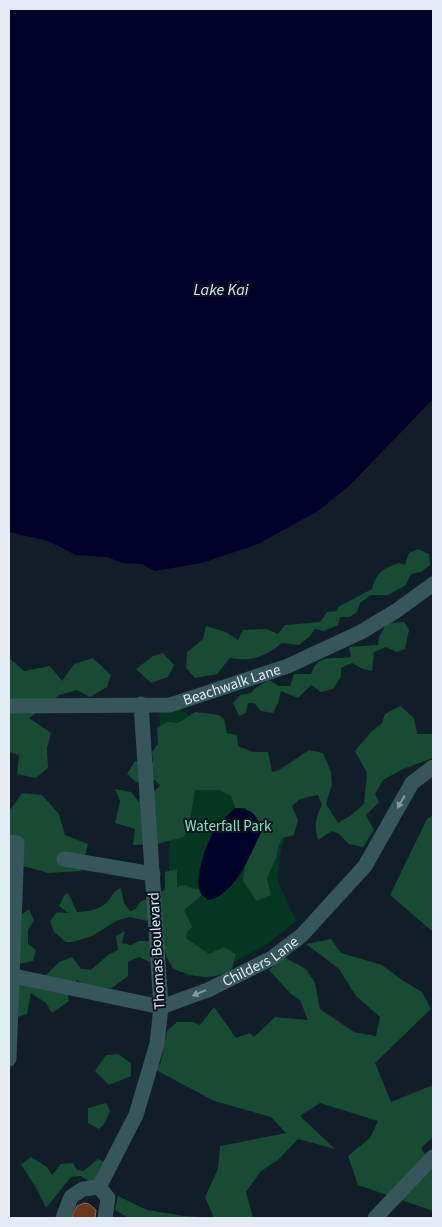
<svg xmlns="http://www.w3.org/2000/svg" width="442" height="1227" font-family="'Source Sans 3',sans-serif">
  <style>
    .green { fill: #033722 }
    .forest { fill: #174b34 }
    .water { fill: #000129 }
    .building { fill: #6c371a; stroke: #836e64 }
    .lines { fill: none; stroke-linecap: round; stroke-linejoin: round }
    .minor { stroke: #36565c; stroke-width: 15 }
    .oneway { fill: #8499a0 }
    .labels { text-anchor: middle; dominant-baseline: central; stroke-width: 4; stroke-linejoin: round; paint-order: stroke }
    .street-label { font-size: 15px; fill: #e3ebf4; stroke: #081420 }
    .park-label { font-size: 15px; fill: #85e5b4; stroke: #081420 }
    .water-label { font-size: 16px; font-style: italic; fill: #dde5f5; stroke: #081420 }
  </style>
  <rect width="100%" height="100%" fill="#111d29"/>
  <path class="green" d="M170 705 187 713 217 748 291 820 281 849 277 879 296 921 266 945 223 968 185 977 168 918 170 819 159 715Z"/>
  <path class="forest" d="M418 549 429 554 430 565 421 572 411 574 406 585 388 595H371L360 603 357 612 350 617H340L338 625 324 631 315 629 310 636 299 645 282 643C263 658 253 661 230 658L217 674 195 678 186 668 187 652 203 639 206 626 226 632 238 640 243 630 266 629 278 634 285 625 320 622 327 612 337 611 338 607 372 589C377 571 383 569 399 563L405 565 409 553Z
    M404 622 409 630 405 649 397 652 386 647 374 652 372 671 363 669 352 663 341 668V677L333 689 321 692 311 685 298 698 281 691 278 703 273 713 261 711 254 703H248L246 713 239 716 233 703 240 695 251 693 254 689 269 680 279 686H290L294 674H311C318 653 332 660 351 657L349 647 378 645 379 637 387 623Z
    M163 653 174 665 168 677 151 683 136 669 153 656Z
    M9 658 24 671 50 666 62 681 74 664 93 658 111 675 107 687 90 697 77 690 59 695 29 718 51 733 47 748 48 768 36 778 17 774 19 755 9 752Z
    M400 706 414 718 417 734H433V758L403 769 383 780 375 794 379 802 366 815 374 830 363 847 349 844 339 834 332 831 318 840C314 827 315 817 322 805L318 795 300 799 292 806 298 820 294 835 282 838 278 848 277 856 267 878 271 895 256 901 243 881 245 866 251 852 246 808H235L231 796 219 790H195L190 821 184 837 157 844 133 845 135 829 115 823 120 801 115 789 131 792 139 802 141 792H153L160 786 155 780 136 782 127 774 135 761 153 762 152 752 158 744 157 728 167 722 178 723 195 712 219 715 224 719 227 733 237 735 238 746 253 752H268L272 772 279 770 309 750 323 753 331 772 332 784 326 804 338 823 350 816 364 804 367 773 355 751 371 732 382 723 385 714Z
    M22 793 42 795 59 814 65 835 88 844 81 871 48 873 9 862V808L11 809Z
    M433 815V932L390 895 427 819Z
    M177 869V887L184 885 199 890 202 895 184 910 192 927 187 932 186 938 209 954 224 947 236 954 232 969C210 982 196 977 173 969L164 952H153L150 962 139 957 128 962V976L112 988 89 987 77 980 68 996 69 1001 52 1013 46 1003 31 993 27 1014 9 1020V971L44 977 59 962 72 957 81 969 91 970 108 955 118 950 116 936 125 931 122 943 131 945 139 941H149L162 937 161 916 147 921 130 917 118 920 92 936 73 942H66L54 932 50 921 57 912 68 913 59 906 65 894 68 893 77 912C87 912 99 910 107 902 113 895 113 891 121 888L124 903 130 911 136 909 140 902 165 890V872Z
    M29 909 34 920 28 930V944L36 950 33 961 9 966 21 915Z
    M331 939 341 953 382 965 402 980 422 992 431 1009 375 1063 391 1102 433 1085V1137L421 1148 433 1167V1211L358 1185 348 1156 370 1138 378 1121 320 1103 300 1116 335 1149 298 1139 278 1160 261 1171 246 1192 253 1218H129L115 1210 118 1196 147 1210 184 1216 214 1218 205 1197 218 1169 220 1146 286 1133 271 1117 214 1101 156 1070 161 1062 167 1031 177 1022H193L200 1025 214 1007 236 1038 250 1033 254 1037 275 1017 308 1020 300 1000 291 994 269 970 284 957 306 969 315 983 320 1009 354 1032 376 1036 380 1017 356 996 339 969 306 944Z
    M118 1054 131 1063V1076L109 1085 95 1071 106 1055Z
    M106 1103 110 1111 105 1123 99 1129 88 1123V1108Z
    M31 1157 47 1167 52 1175 61 1164 73 1163 77 1170 83 1171 98 1159 116 1168 91 1183 81 1176 71 1177 46 1208 38 1191 21 1164Z"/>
  <path class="water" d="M9 9H433V399L350 485 318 511 258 544 202 563 155 571 142 564 122 563 107 557 76 555 48 541 9 532Z
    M235 808C251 808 258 815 262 831 250 854 236 895 208 900 205 897 201 896 200 891 194 878 207 840 216 828 220 821 229 815 235 808Z"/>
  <path class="building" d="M84 1203 89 1204 96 1210 95 1218H73L72 1216 77 1206Z"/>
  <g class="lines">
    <g class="minor">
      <path id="s1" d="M9 706 170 705 288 666 361 632 396 611 433 584"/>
      <path d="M9 842 17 843 9 1059"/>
      <path d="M64 859 153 874"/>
      <path id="s2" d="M9 975 161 1007 208 990 272 958 302 935 365 866 412 783 433 767"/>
      <path d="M99 1187 136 1115 157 1044 161 1007 141 704"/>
      <path d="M99 1187 108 1198 105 1218"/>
      <path d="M63 1218 71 1197 83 1189 99 1187"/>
      <path d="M375 1218 433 1157"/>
    </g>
  </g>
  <defs><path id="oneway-solid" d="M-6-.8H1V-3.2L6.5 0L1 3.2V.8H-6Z" transform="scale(1.25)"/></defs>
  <g class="oneway">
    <use href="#oneway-solid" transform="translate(401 802) rotate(120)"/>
    <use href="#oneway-solid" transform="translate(199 993) rotate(158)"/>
  </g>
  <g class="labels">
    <g class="street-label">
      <text stroke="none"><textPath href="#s1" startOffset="226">Beachwalk Lane</textPath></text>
      <text transform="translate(157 951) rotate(-93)">Thomas Boulevard</text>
      <text stroke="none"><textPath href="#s2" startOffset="265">Childers Lane</textPath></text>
    </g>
    <g class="park-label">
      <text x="228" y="826">Waterfall Park</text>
    </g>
    <g class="water-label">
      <text x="221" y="290">Lake Kai</text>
    </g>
  </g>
  <rect width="442" height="1227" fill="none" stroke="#e3ebf4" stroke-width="20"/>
</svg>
